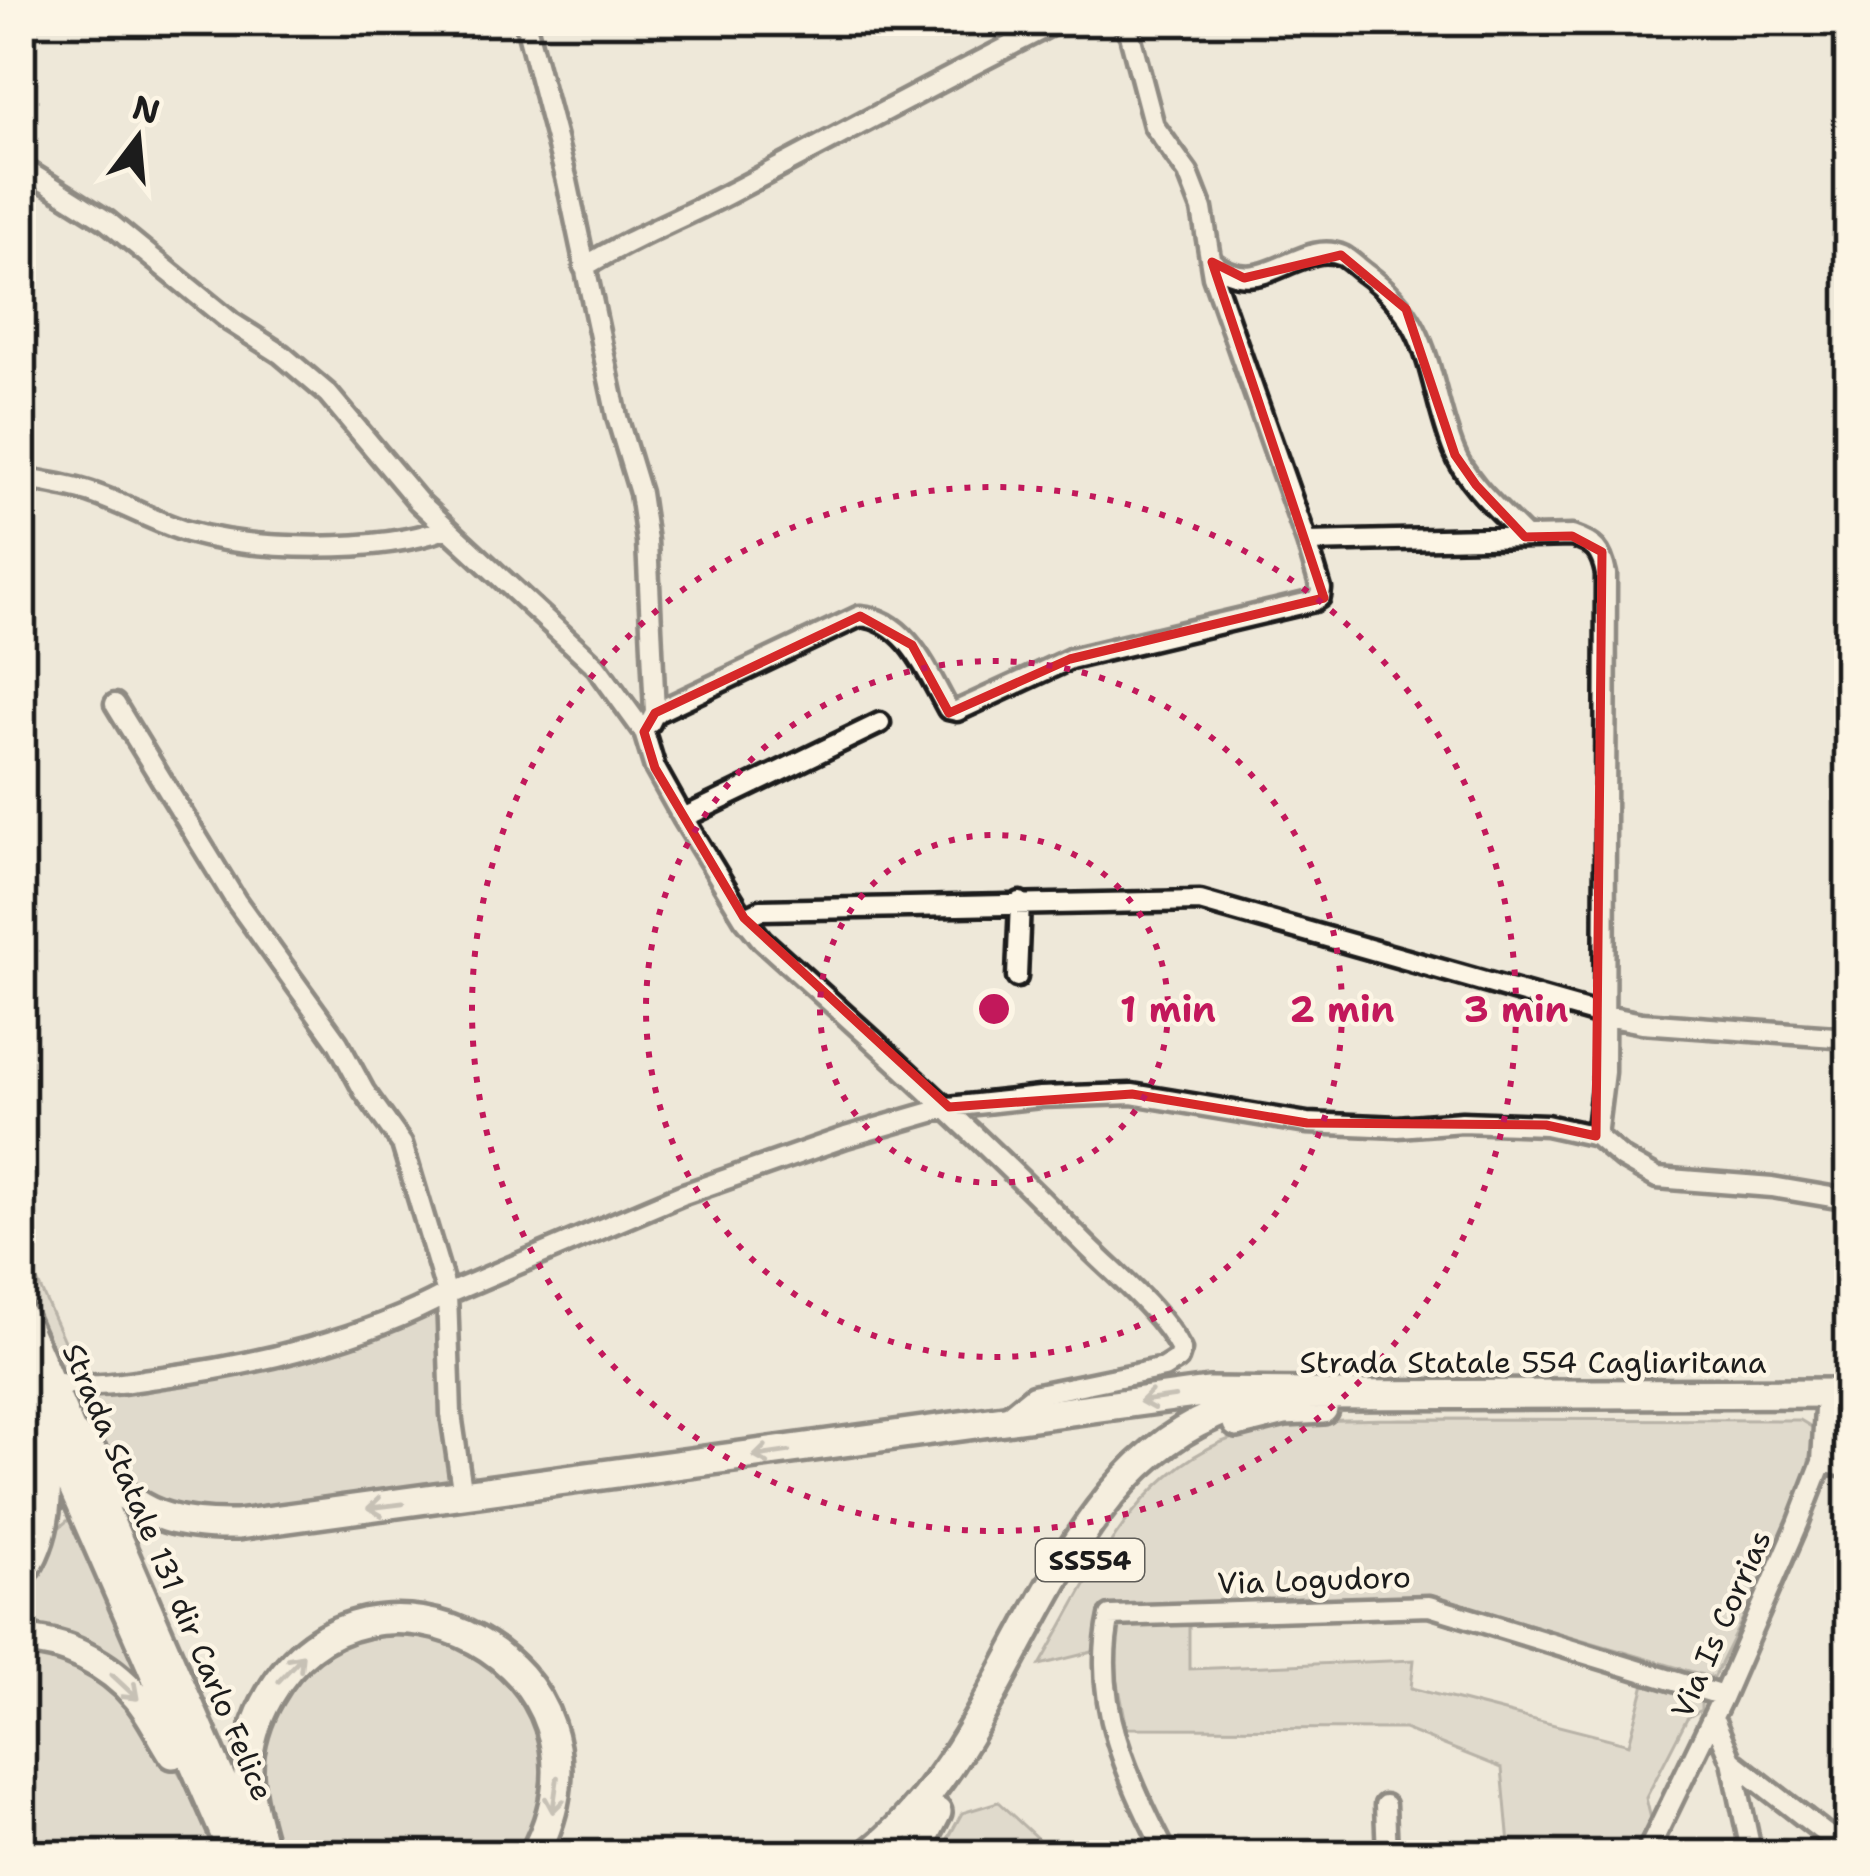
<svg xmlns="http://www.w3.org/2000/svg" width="1870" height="1876" font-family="'Shantell Sans',sans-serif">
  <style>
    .grass { fill: #cfcabd; stroke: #76736c; stroke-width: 3 }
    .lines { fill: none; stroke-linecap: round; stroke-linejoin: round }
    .minor-casing { stroke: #1c1c1c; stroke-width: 27 }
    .highway-casing { stroke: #1c1c1c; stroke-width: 36 }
    .minor { stroke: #fcf5e5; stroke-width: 18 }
    .highway { stroke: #fcf5e5; stroke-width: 27 }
    .oneway { stroke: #97938b }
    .marked { fill: none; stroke: #d62828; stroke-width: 9; stroke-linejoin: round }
    .ring { fill: none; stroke: #c2185b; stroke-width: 6; stroke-dasharray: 6 12 }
    .labels { text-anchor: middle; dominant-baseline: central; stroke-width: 9; stroke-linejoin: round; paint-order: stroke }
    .shield { fill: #fcf5e5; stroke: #5f5d58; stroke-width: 3 }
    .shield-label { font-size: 27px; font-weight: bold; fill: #1c1c1c }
    .street-label { font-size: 30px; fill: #1c1c1c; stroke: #fcf5e5 }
    .centre { fill: #c2185b; stroke: #fcf5e5; stroke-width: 6 }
    .ring-label { font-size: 36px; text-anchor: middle; font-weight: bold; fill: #c2185b; stroke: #fcf5e5; stroke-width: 9; stroke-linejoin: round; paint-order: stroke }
  </style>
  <rect width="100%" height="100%" fill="#eee8d9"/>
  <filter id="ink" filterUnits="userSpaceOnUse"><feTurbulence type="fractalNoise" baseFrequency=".00833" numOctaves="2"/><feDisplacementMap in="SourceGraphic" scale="24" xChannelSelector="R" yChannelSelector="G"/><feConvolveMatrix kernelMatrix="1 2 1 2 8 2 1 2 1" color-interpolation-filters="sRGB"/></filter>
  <g filter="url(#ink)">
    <path class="grass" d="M21 1245 81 1379H58L21 1301Z
      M436 1310 442 1312 456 1486 233 1517 191 1515 136 1487 115 1466 75 1398Z
      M21 1399 41 1473 21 1569Z
      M1401 1419 1800 1420 1815 1429 1805 1481 1779 1546 1713 1678 1430 1595 1340 1603 1189 1604V1669L1414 1660 1411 1688 1629 1744 1646 1680 1701 1698V1710L1687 1718 1646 1798 1651 1819 1632 1855H1510L1502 1768 1404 1729 1127 1728 1112 1653 1092 1652 1040 1665C1090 1580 1134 1471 1235 1437 1287 1418 1346 1420 1401 1419Z
      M73 1516 158 1701C116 1653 83 1638 21 1629V1597L46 1562 56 1530Z
      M431 1631 488 1655 541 1722 549 1786 534 1837 521 1855H280C271 1822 260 1789 261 1755 263 1709 314 1650 357 1637 379 1630 408 1633 431 1631Z
      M21 1647 52 1648 114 1685 172 1761 227 1855H21Z
      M998 1802 1038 1839 1042 1855H939L962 1813Z"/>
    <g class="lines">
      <defs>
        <path id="minor" d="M525 21 567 181 617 417 640 493 647 541 655 713 650 723
          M1122 21 1130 35 1154 126 1188 173 1202 209 1213 276 1307 542
          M21 167 107 221 231 322 281 354 328 394 418 501 596 666 644 732 655 768 683 818 744 918 762 940C871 1038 979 1136 1082 1241 1114 1274 1160 1309 1181 1350L1178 1359 1164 1368 1033 1395 1007 1416
          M1212 262C1262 303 1300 237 1343 256 1350 260 1358 268 1365 273 1435 324 1426 379 1454 451 1467 484 1501 512 1525 537
          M584 267C632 237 683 218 732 192 841 135 949 76 1059 21
          M21 478C42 482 64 485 85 491 120 501 153 522 188 532 256 551 379 553 445 529
          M655 713 860 616C908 620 928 674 948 709L957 711 1070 659 1314 601 1320 597 1321 589 1307 542 1572 536C1595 544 1601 550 1606 574L1604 1072 1596 1136
          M683 818 880 723
          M744 918 761 910 1200 901 1601 1015 1642 1023 1849 1038
          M1017 977 1020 902
          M61 1383C94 1389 130 1382 163 1377 255 1365 365 1339 447 1294L402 1144 364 1091 338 1043 236 901 115 704
          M1844 1393 1849 1345
          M1822 1462 1849 1468
          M463 1496 451 1414 447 1294 681 1195 846 1137 949 1107 1040 1097 1132 1094 1307 1123 1398 1127 1462 1122 1546 1125 1596 1136 1622 1158 1657 1178 1772 1187 1849 1200
          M1713 1717 1732 1761 1752 1855
          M1732 1761 1849 1852
          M1385 1805 1387 1855
          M1167 1855C1128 1781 1091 1701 1110 1616L1429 1606 1723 1696
          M1646 1855 1723 1696 1798 1524 1822 1462 1825 1409"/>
        <path id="highway" d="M21 1316 250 1846
          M21 1369 234 1855
          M1299 1395 1849 1393
          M1237 1423 1285 1411 1323 1409
          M73 1434C90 1448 97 1459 109 1477 138 1520 190 1526 237 1525L1209 1392 1316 1393
          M21 1575C49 1537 49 1490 44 1444
          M21 1640C64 1641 109 1664 137 1697 151 1713 161 1736 173 1754
          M265 1855C258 1829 249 1800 248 1774 247 1747 257 1717 270 1695 365 1528 637 1663 534 1855
          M868 1855C1012 1746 1044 1487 1212 1416 1226 1410 1240 1402 1255 1400
          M915 1855 937 1812"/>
      </defs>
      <use href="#minor" class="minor-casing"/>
      <use href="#highway" class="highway-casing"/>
      <use href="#minor" class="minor"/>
      <use href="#highway" class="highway"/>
    </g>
    <defs><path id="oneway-shaft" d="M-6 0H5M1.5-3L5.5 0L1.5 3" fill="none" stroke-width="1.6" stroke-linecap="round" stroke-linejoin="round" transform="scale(3)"/></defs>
    <g class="oneway">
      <use href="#oneway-shaft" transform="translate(1157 1399) rotate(172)"/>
      <use href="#oneway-shaft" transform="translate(771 1454) rotate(172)"/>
      <use href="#oneway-shaft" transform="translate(385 1506) rotate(173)"/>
      <use href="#oneway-shaft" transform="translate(291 1668) rotate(-47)"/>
      <use href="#oneway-shaft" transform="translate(125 1687) rotate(43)"/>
      <use href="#oneway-shaft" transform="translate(555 1795) rotate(98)"/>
    </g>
  </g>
  <path d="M0 0H1870V1876H0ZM1341 255 1406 309 1455 455 1476 485 1525 537 1572 536 1602 552 1596 1136 1546 1125 1307 1123 1132 1094 949 1107 744 918 655 768 644 732 655 713 860 616 912 645 949 713 1070 659 1324 598 1212 262 1244 278Z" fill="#eee8d9" fill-opacity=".55" fill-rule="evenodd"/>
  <path class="marked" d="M1341 255 1406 309 1455 455 1476 485 1525 537 1572 536 1602 552 1596 1136 1546 1125 1307 1123 1132 1094 949 1107 744 918 655 768 644 732 655 713 860 616 912 645 949 713 1070 659 1324 598 1212 262 1244 278Z"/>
  <g class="ring">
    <circle cx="994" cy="1009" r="174"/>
    <circle cx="994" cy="1009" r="348"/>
    <circle cx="994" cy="1009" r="522"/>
  </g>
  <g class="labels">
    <rect class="shield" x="1036" y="1539" width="108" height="42" rx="9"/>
    <g class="shield-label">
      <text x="1090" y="1560">SS554</text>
    </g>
    <g class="street-label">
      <text x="1533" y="1362">Strada Statale 554 Cagliaritana</text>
      <text transform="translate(168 1572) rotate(67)">Strada Statale 131 dir Carlo Felice</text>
      <text transform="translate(1314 1580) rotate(-2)">Via Logudoro</text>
      <text transform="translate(1721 1624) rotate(-66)">Via Is Corrias</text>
    </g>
  </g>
  <circle cx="994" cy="1009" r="18" class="centre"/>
  <g class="ring-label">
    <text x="1168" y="1022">1 min</text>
    <text x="1342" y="1022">2 min</text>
    <text x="1516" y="1022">3 min</text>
  </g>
  <rect width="1870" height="1876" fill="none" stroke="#fcf5e5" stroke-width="72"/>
  <rect x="36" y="36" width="1798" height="1804" fill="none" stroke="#1c1c1c" stroke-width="4.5" filter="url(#ink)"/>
  <g transform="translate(138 138) rotate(16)" stroke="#fcf5e5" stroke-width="9" paint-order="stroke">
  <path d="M0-9L21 45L0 30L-21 45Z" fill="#1c1c1c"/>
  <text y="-18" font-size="33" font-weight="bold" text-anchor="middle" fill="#1c1c1c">N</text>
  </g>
</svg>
